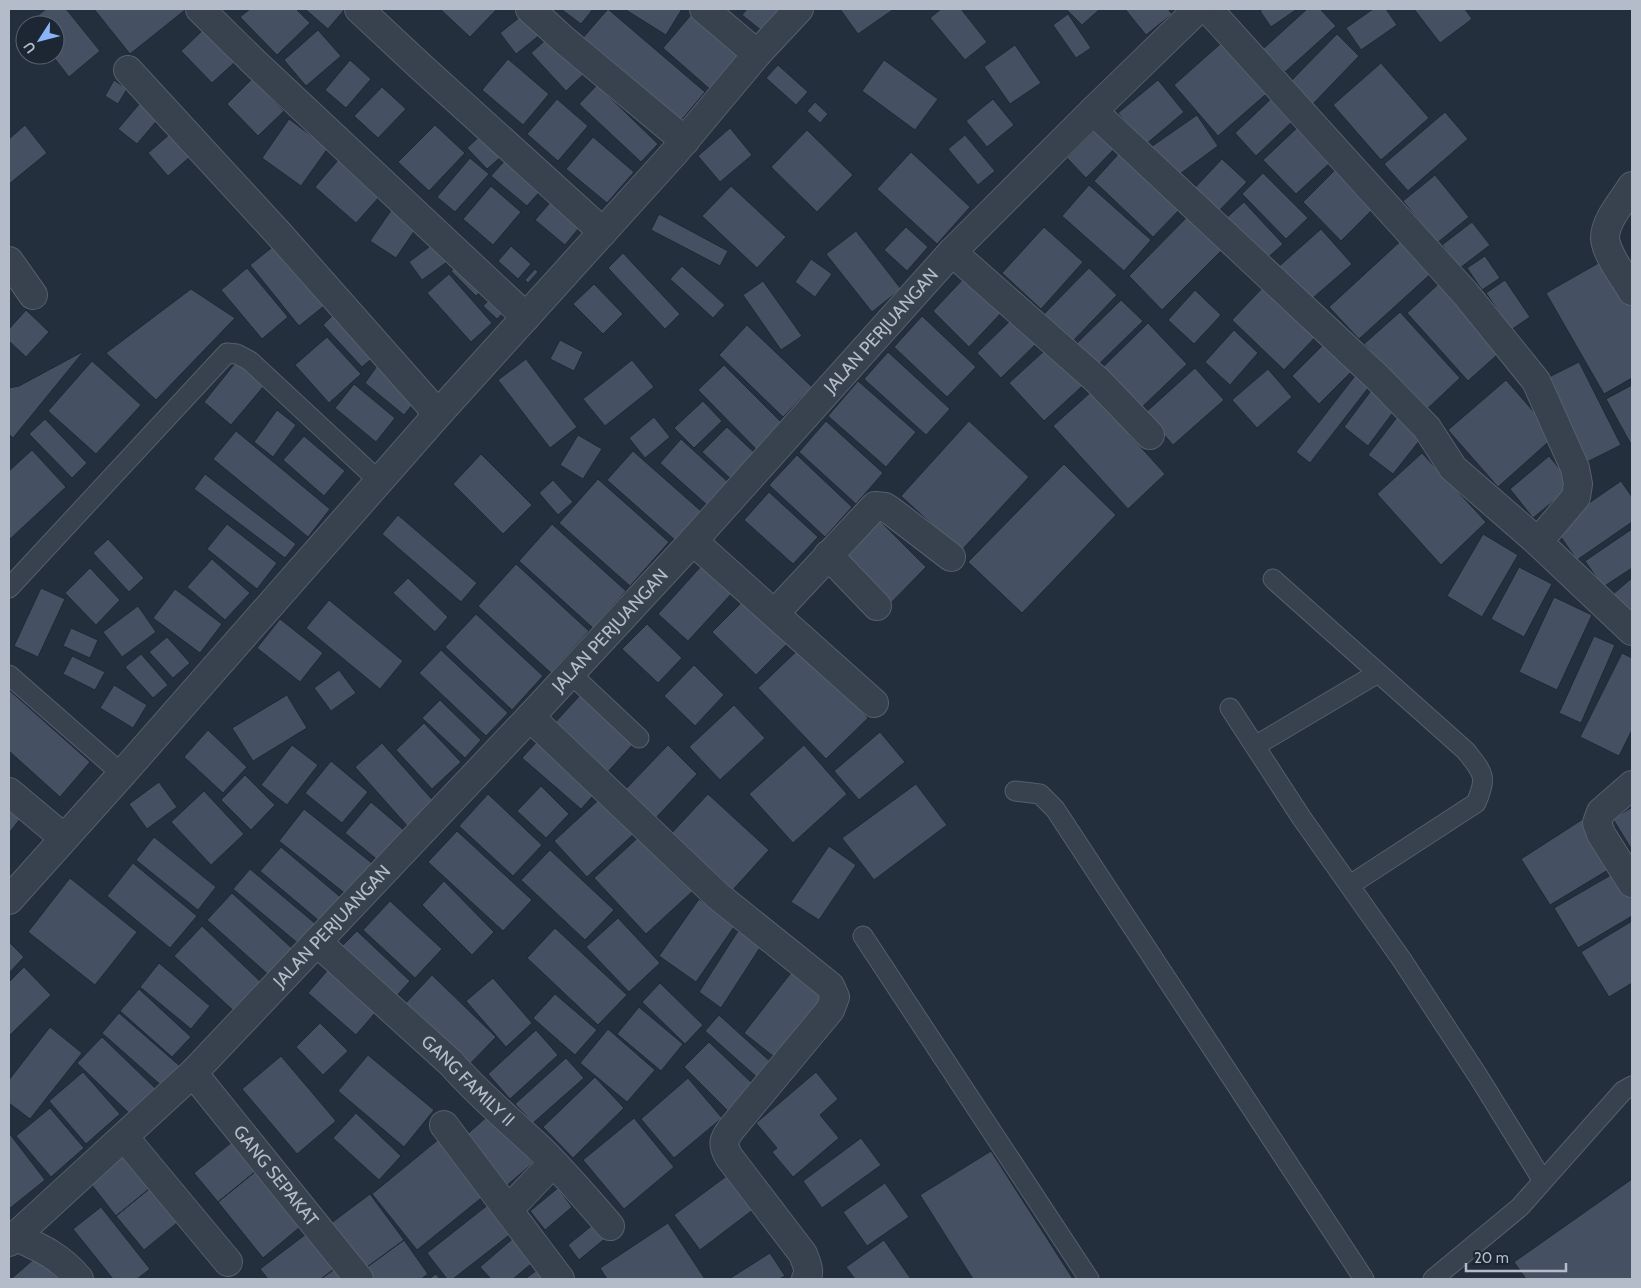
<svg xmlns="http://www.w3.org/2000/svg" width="1641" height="1288" font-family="Cabin,sans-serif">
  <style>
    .building { fill: #455162; stroke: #1f2835 }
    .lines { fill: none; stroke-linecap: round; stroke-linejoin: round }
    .service-casing { stroke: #565f6c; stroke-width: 21 }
    .minor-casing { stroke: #565f6c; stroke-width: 30 }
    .service { stroke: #38414e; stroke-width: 19 }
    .minor { stroke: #38414e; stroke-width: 28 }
    .labels { text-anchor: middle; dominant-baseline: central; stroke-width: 4; stroke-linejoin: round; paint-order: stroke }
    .street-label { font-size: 18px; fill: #b4bcc9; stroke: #1d2633 }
  </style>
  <rect width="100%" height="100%" fill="#242f3e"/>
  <path class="building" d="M46 9H66L100 51 69 77 52 55H55V25H28L27 24Z
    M94 9H184L185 10 130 54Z
    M250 9H296L310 23 277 55 240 17Z
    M305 9H345L328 29Z
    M440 9H497L470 37Z
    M561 9H593L581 24Z
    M608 9 705 92 679 123 581 40Z
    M627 9H682L666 35 626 10Z
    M696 9 746 51 712 91 663 48Z
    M747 9H777L784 14 767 35 742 15Z
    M840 9H894L858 34Z
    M941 9H961L987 42 965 60 930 18Z
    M1066 9H1100L1082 25Z
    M1125 9H1168L1172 14 1146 35Z
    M1263 9H1297L1271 27 1260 11Z
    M1307 9H1320L1336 26 1285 72 1263 49Z
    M1373 9H1386L1397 25 1361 50 1346 28Z
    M1414 9H1465L1472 19 1440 43Z
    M525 13 541 34 516 54 500 33Z
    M1068 14 1091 48 1076 58 1053 25Z
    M204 29 235 62 212 83 181 51Z
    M318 30 341 56 306 86 284 60Z
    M1337 34 1359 56 1310 107 1287 85Z
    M551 35 586 72 566 91 531 53Z
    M1227 38 1272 89 1218 136 1174 85Z
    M1015 45 1041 83 1010 104 984 67Z
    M508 59 549 94 523 125 482 90Z
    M350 60 371 79 346 108 325 90Z
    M884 60 938 99 915 130 862 91Z
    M1381 63 1429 118 1381 160 1333 105Z
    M778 65 808 92 796 105 766 78Z
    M252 79 284 111 258 136 227 104Z
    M114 80 127 89 118 104 105 96Z
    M1158 80 1184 112 1145 145 1118 113Z
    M597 85 658 144 641 162 579 104Z
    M382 87 406 109 378 138 354 116Z
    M1276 94 1297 117 1256 156 1235 133Z
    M557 99 588 126 558 161 527 134Z
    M993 99 1014 125 987 147 966 121Z
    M141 102 160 117 137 144 118 129Z
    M815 102 828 114 820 123 807 111Z
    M1445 112 1468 139 1408 191 1384 164Z
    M1197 115 1218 146 1173 179 1151 147Z
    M289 119 328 148 301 186 262 158Z
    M25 125 47 153 9 184V139Z
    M435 125 465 153 429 191 398 162Z
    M1100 125 1119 144 1086 178 1067 158Z
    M1299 126 1332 161 1296 194 1263 160Z
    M730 128 752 155 720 182 698 156Z
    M807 130 853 175 817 212 771 167Z
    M171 133 191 156 168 176 148 153Z
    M482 134 502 156 487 169 467 148Z
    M965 135 995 171 978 185 948 149Z
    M593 137 634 172 607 203 566 169Z
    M1123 149 1183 206 1153 237 1094 181Z
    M911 152 970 207 937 244 877 189Z
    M470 158 489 174 455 212 437 197Z
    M507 158 543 188 527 206 491 176Z
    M339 159 381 195 356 223 315 187Z
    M1222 159 1247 182 1214 216 1190 193Z
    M1338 167 1376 206 1341 241 1303 202Z
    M1263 173 1308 218 1286 239 1242 194Z
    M1435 175 1469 217 1437 243 1403 201Z
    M1089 185 1151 240 1124 271 1062 216Z
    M491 186 521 212 493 245 463 219Z
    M731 186 786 237 757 268 702 216Z
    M554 198 583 223 565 245 535 220Z
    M1244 202 1283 244 1263 262 1224 220Z
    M392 209 417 227 396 258 370 241Z
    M659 214 728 251 720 266 651 230Z
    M1190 214 1224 248 1162 310 1129 276Z
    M1472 222 1490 245 1460 268 1442 245Z
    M906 227 928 247 907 271 884 250Z
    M1044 227 1083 262 1041 309 1002 273Z
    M1321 229 1352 264 1306 304 1276 269Z
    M856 231 901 289 872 312 826 254Z
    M1405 237 1435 270 1359 339 1329 307Z
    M280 241 329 302 299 326 250 265Z
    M437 241 451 259 422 280 409 262Z
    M511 246 531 264 518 279 498 261Z
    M623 253 680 314 665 329 608 268Z
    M1485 256 1500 278 1482 290 1467 268Z
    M1609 257 1632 298V378L1604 394 1546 293Z
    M811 259 832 274 815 297 795 282Z
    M461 262 485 287 476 296 451 271Z
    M682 266 725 305 713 318 670 279Z
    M247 268 288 317 262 339 221 290Z
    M1089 268 1117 295 1072 342 1044 314Z
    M535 269 538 272 528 283 525 280Z
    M449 274 492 323 471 342 427 293Z
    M966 276 1003 311 969 347 933 311Z
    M1445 278 1507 346 1468 381 1407 313Z
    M1505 280 1530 317 1511 330 1486 293Z
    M763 281 802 336 781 350 743 295Z
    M1268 282 1320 332 1284 370 1232 320Z
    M594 284 623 314 603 334 573 304Z
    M191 289 235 318 156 400 106 353Z
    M1195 290 1221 315 1194 344 1168 320Z
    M493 296 507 309 497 319 483 306Z
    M1121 300 1143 321 1096 367 1075 345Z
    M26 310 49 332 26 357 9 341V329Z
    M337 311 377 354 362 367 323 325Z
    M1400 312 1460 378 1425 411 1364 344Z
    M922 316 976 367 947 397 894 347Z
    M1014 317 1038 342 1001 378 977 353Z
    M1148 323 1187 364 1139 410 1100 370Z
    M747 325 812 387 783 417 719 355Z
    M1234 330 1258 353 1230 385 1205 362Z
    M327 337 361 374 329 403 295 365Z
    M1331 337 1358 365 1319 404 1292 376Z
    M560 340 583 352 574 371 550 359Z
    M1054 342 1089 380 1044 421 1009 383Z
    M84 351 13 438 9 434V388L19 386Z
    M888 352 950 409 926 435 864 379Z
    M526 359 577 427 550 448 498 380Z
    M632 360 654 387 605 426 583 399Z
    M92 361 141 405 96 454 48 411Z
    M236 362 264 386 231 425 204 402Z
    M1579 362 1621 445 1585 463 1543 380Z
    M724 365 784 425 758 451 698 390Z
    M377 366 417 399 404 415 365 383Z
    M1195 368 1224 400 1173 445 1145 413Z
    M1268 369 1292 397 1257 428 1232 400Z
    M1358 372 1372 383 1310 463 1296 452Z
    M1506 380 1555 436 1498 487 1448 430Z
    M858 381 916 432 886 467 828 416Z
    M354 384 395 418 376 442 335 408Z
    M1632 385V446L1606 399Z
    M1373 388 1397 407 1368 446 1344 427Z
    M1091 392 1165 474 1128 509 1053 426Z
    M703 401 722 421 694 448 674 428Z
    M277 410 296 425 273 457 254 442Z
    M1401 412 1427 431 1393 474 1368 455Z
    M654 417 670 437 645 458 629 438Z
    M45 419 87 463 72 478 29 434Z
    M826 421 883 473 856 504 799 452Z
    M969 421 1029 477 961 551 901 496Z
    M727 427 758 456 734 482 702 452Z
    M236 431 330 509 308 537 213 459Z
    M578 435 602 449 583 479 560 465Z
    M304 436 345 471 324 496 283 460Z
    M681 439 728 482 707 505 660 463Z
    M32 450 66 487 9 540V471Z
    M633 451 701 511 676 541 607 480Z
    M1422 453 1486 522 1441 565 1377 494Z
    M481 454 532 505 503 534 453 484Z
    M797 455 852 507 825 537 769 485Z
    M1549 456 1573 485 1533 518 1510 489Z
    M1064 464 1116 515 1022 613 968 562Z
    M205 474 296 544 285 558 194 489Z
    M598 479 669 542 630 586 559 523Z
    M553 480 573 502 558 515 539 493Z
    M1621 481 1632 497V522L1577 560 1554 527Z
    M769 492 818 537 793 564 744 520Z
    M398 515 477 583 461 602 382 534Z
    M879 520 926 567 887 607 839 558Z
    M227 524 277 563 257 589 207 549Z
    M552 524 626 591 593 628 519 561Z
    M1632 529V568L1603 587 1585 561Z
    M1483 534 1518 555 1482 617 1447 596Z
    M108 539 144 578 129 592 93 553Z
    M212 559 250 593 225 620 187 587Z
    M516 564 589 631 551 673 478 606Z
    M703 564 733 592 688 641 658 614Z
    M1519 567 1552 584 1524 637 1491 619Z
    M90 568 120 600 96 625 65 593Z
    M408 578 448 617 435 632 393 593Z
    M1632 578V609L1628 613 1613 594Z
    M41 588 65 599 38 657 14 646Z
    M175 589 222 624 200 653 153 618Z
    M1554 597 1592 615 1557 690 1519 672Z
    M329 600 403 661 380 689 306 628Z
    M744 600 788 643 756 675 712 632Z
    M138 606 156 632 122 657 103 632Z
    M476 614 543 676 512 710 445 647Z
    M280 619 323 653 300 682 257 648Z
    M647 624 682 658 658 683 622 649Z
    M71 628 98 640 90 658 63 646Z
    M1594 636 1615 645 1581 723 1559 713Z
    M167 637 190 663 173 678 149 652Z
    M801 647 868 718 826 759 758 688Z
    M441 650 508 713 486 736 419 673Z
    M1622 653 1632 658V730L1619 756 1580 737Z
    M141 654 168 685 153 698 125 667Z
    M72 656 105 672 95 690 63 674Z
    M694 665 724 695 695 726 664 696Z
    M339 670 356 693 331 711 314 688Z
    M114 685 147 705 133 728 100 708Z
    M9 690 90 762 60 797 9 751Z
    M582 693 635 742 605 775 552 726Z
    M287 695 307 728 253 761 232 728Z
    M440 700 481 740 465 758 422 718Z
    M734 705 765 738 720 780 689 747Z
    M424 723 461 762 432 789 396 750Z
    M208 730 247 767 223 793 184 757Z
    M880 732 905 762 859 800 834 771Z
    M542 736 601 787 581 809 522 758Z
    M382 743 437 805 410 829 355 767Z
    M292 745 318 765 287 805 261 785Z
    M668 745 697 774 652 822 622 793Z
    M804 745 847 794 793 843 749 794Z
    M331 761 368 792 342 823 305 793Z
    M245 775 275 805 251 830 221 800Z
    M159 782 177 807 147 829 129 804Z
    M916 784 947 825 874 880 842 838Z
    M541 786 569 814 546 838 517 811Z
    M204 791 244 834 211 865 171 822Z
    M488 794 542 845 513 876 459 826Z
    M605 794 638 830 587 877 554 841Z
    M708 794 769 850 730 893 669 836Z
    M9 801 24 814 9 833Z
    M371 802 406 832 380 862 345 833Z
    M1632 807V850L1613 819Z
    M304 809 373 864 347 895 279 841Z
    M1583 819 1613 867 1550 905 1521 859Z
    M457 831 532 900 503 931 428 862Z
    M643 833 695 889 646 934 594 878Z
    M154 837 216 887 198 910 136 860Z
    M829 846 856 865 819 920 791 902Z
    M281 847 344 900 324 925 260 871Z
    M550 850 614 910 585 940 521 880Z
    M133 863 197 916 170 948 107 896Z
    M250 869 317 925 300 945 233 889Z
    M1616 872 1632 900V916L1578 948 1554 908Z
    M70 878 137 932 95 985 28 932Z
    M444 881 494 932 472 955 422 905Z
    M232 893 295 951 271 977 207 920Z
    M699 899 736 924 696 982 659 956Z
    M390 901 442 949 415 978 363 930Z
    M618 918 660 963 629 992 586 947Z
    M1632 921V983L1609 997 1581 952Z
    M202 926 263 984 236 1013 174 956Z
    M555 928 627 995 598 1025 527 958Z
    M357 931 410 981 391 1002 337 951Z
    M738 931 761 946 721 1008 699 992Z
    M9 942 24 957 9 973Z
    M159 963 210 1006 191 1029 140 987Z
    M333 964 381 1006 356 1035 308 993Z
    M24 967 51 995 9 1036V982Z
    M794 969 828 995 778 1060 744 1033Z
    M432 975 496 1037 466 1068 402 1007Z
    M493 978 532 1023 506 1047 466 1001Z
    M660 983 703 1025 685 1044 642 1002Z
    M139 989 191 1037 172 1057 120 1011Z
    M555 994 597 1030 575 1055 533 1018Z
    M639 1007 683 1044 661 1071 617 1034Z
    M119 1013 181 1067 163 1087 102 1033Z
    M719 1015 773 1064 759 1079 705 1031Z
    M320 1023 348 1051 323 1075 296 1047Z
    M50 1027 82 1053 30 1119 9 1103V1080Z
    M608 1029 655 1070 627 1102 580 1063Z
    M536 1030 558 1055 510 1099 488 1074Z
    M102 1037 155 1088 131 1115 77 1063Z
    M709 1042 754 1085 728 1111 684 1067Z
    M368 1055 434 1110 404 1147 338 1091Z
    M281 1056 336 1121 297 1154 242 1089Z
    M566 1058 584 1078 533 1123 515 1104Z
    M83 1072 120 1114 86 1144 49 1101Z
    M816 1072 838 1099 820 1115 839 1138 793 1177 772 1152 777 1148 756 1123Z
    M595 1077 624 1108 573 1158 543 1127Z
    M688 1078 722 1118 674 1158 641 1119Z
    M50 1108 84 1148 51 1177 16 1136Z
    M356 1113 401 1156 379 1180 333 1138Z
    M490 1114 533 1163 505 1187 463 1138Z
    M634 1118 674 1167 624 1209 583 1160Z
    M9 1133 45 1180 9 1209Z
    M237 1138 261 1167 218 1202 194 1173Z
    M861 1138 881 1165 822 1208 803 1181Z
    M439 1139 485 1195 417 1250 372 1194Z
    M123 1144 155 1184 116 1216 84 1175Z
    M991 1151 1073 1279H973L920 1195Z
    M261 1167 306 1222 263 1258 218 1202Z
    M732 1172 758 1206 700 1250 674 1215Z
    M1632 1179V1279H1526L1514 1262Z
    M885 1183 909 1217 867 1246 843 1212Z
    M155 1184 183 1218 144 1250 116 1216Z
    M558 1188 572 1207 545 1230 530 1211Z
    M370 1194 404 1240 363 1270 330 1224Z
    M489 1204 512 1233 453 1279H447L427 1253Z
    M101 1207 150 1269 137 1279H113L73 1229Z
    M595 1223 607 1237 579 1260 568 1245Z
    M668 1223 705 1279H607L600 1268Z
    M314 1228 341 1264 321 1279H268L260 1269Z
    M517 1235 537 1259 513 1279H491L480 1267Z
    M404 1240 428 1274 421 1279H370L363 1270Z
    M884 1240 911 1279H855L846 1267Z
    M42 1252 66 1279H11Z
    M770 1253 785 1276 779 1279H729Z
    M341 1264 353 1279H321Z
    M545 1264 557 1279H525Z
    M436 1274 440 1279H429Z"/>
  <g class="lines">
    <defs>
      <path id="service" d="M1273 579 1466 751C1483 773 1488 776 1476 803L1350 885
        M9 588 227 353 237 354 250 361 379 481
        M571 674 639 738
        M9 675 122 774
        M1230 708 1301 817 1402 960 1478 1076 1543 1181 1520 1207 1433 1279
        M1255 746 1378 673
        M1015 791 1040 794 1055 809 1364 1279
        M863 936 1089 1279
        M1543 1181 1623 1091 1632 1086"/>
      <g id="minor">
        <path d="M200 9 255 63 526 317"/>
        <path d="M359 9 420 66 603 232"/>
        <path d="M530 9 564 40 685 141"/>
        <path d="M704 9 757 54"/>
        <path d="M1208 9 1465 293 1536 381 1575 468 1578 484 1576 497 1538 542"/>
        <path d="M128 70 278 233 438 414"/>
        <path d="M1093 111 1378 378 1427 428 1453 468 1538 542 1632 631"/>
        <path d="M1632 186C1623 201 1605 220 1605 238 1606 254 1624 277 1632 291"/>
        <path d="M952 252 1097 380 1150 435"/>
        <path d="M9 261 33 295"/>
        <path d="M693 541 874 703"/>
        <path d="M828 555 877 606"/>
        <path d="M775 613 875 506 885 507 891 511 951 557"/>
        <path d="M530 717 718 896 830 986 835 997 830 1010 732 1128C723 1140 722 1144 729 1157L803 1254C806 1263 811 1271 806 1279"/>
        <path d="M1632 785 1601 812 1597 823 1601 834 1632 883"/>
        <path d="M9 792 64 838"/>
        <path d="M9 900 122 774 438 414 676 151 757 54 799 9"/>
        <path id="s1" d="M317 942 451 1063C477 1093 508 1119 537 1146 563 1171 586 1198 610 1226"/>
        <path id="s2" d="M193 1073 359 1279"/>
        <path d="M444 1125 560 1279"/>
        <path d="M124 1137 228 1262"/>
        <path d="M508 1210 553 1163"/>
        <path d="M14 1236C41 1248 60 1256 79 1279"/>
        <path id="s3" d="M9 1242 193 1073 530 717 693 541 952 252 1093 111 1198 9"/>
      </g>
    </defs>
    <use href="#service" class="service-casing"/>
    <use href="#minor" class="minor-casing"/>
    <use href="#service" class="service"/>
    <use href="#minor" class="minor"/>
  </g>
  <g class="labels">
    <g class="street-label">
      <text stroke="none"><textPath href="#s3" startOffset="1262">JALAN PERJUANGAN</textPath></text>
      <text stroke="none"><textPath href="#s3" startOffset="858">JALAN PERJUANGAN</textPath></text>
      <text stroke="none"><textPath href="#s3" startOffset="452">JALAN PERJUANGAN</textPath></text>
      <text stroke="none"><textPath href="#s1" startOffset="205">GANG FAMILY II</textPath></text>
      <text stroke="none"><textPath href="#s2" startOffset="132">GANG SEPAKAT</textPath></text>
    </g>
  </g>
  <rect width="1641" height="1288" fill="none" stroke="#b4bcc9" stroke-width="20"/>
  <g transform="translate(40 40) rotate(234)"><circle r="24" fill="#1d2633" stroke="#59626f"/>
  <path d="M0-4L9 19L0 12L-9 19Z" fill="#8ab4f8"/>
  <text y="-8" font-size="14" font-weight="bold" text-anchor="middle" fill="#b4bcc9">U</text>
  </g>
  <path d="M1466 1263v8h100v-8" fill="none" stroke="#b4bcc9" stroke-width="2.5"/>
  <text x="1474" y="1263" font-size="15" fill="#b4bcc9" stroke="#1d2633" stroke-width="4" paint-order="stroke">20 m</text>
</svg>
